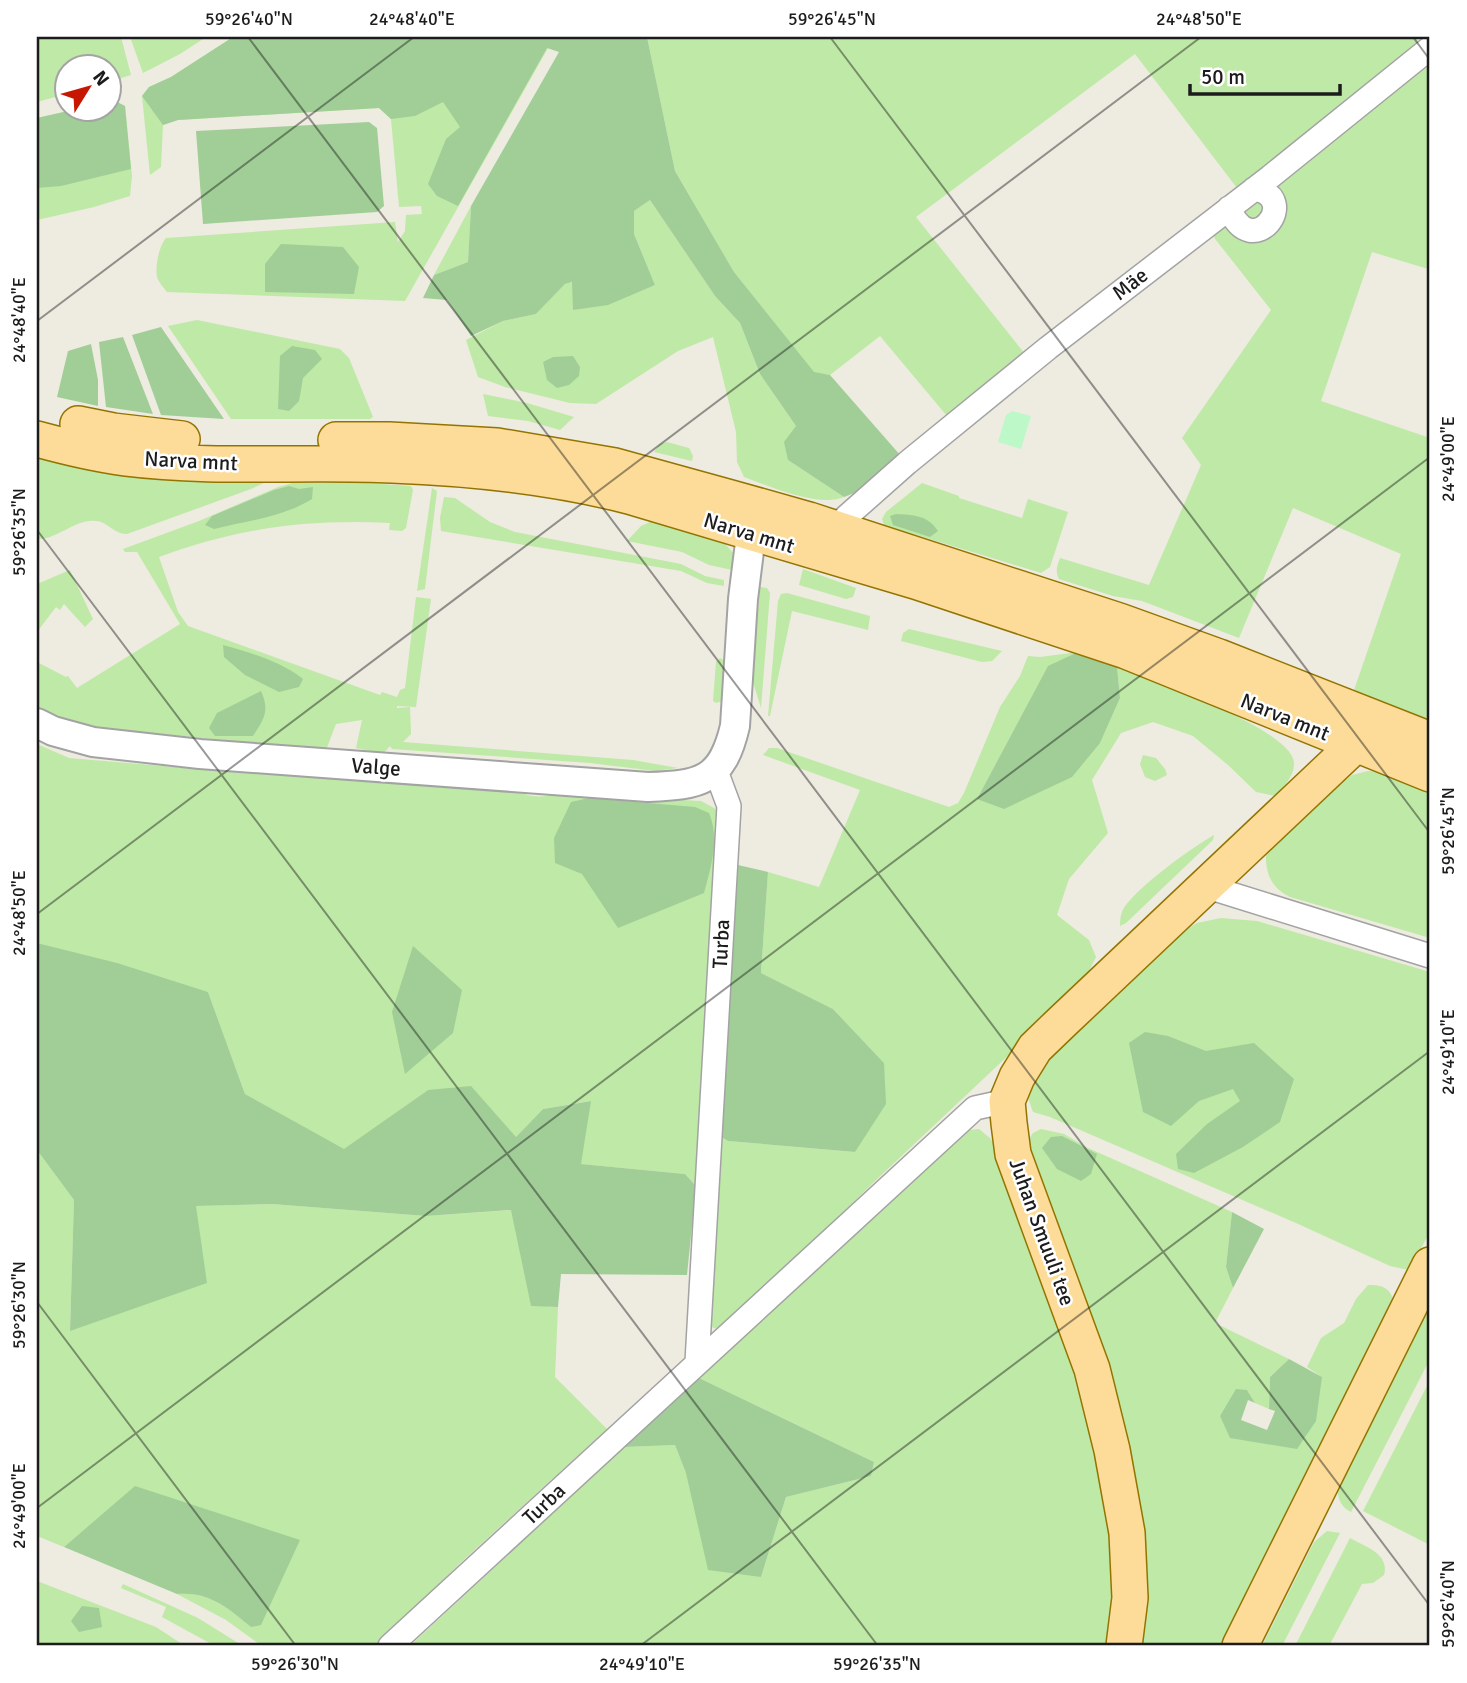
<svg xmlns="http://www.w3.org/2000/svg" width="1467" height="1683" font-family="Signika,sans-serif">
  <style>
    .grass { fill: #bfe9a6 }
    .forest { fill: #a0ce96 }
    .park { fill: #bdf9c8 }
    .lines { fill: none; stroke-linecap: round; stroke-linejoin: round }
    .minor-casing { stroke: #a3a3a3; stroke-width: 26 }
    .tertiary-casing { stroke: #a3a3a3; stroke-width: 32 }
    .primary-casing { stroke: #947400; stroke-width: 38 }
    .minor { stroke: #fff; stroke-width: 23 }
    .tertiary { stroke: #fff; stroke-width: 28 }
    .primary { stroke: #fcdc98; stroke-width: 35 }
    .ticks { fill: none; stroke: #1c1c1c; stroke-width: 2; stroke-opacity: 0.45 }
    .labels { text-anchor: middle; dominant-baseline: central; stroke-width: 5; stroke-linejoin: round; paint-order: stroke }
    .street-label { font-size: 21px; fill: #1c1c1c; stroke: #fff }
    .neatline { fill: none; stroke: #1c1c1c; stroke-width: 2.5 }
    .ticks-label { font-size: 18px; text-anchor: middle; fill: #1c1c1c }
  </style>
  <rect width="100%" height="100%" fill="#eeebe1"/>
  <path class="grass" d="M37 37H121L131 75 109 82 108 66H66V94L37 102Z
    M130 37H206L180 54 143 73Z
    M233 37 548 48 405 301 167 292C164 288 159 283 157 277 155 266 159 246 166 238L395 222 398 242 405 231 406 215 422 214 421 206 399 207 391 119 379 108 178 120 163 125 161 167 150 175 142 96 149 87 171 77Z
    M647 37H1415L1423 46 1430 40V265L1428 269 1372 252 1321 401 1430 438V720L1353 693 1401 554 1293 508 1239 638 1142 601 1113 596 1059 579C1055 571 1057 566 1060 558L1149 585 1201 465 1182 438 1271 310 1205 226 1243 196 1135 54 916 217 1025 354 947 416 880 336 830 375 814 373 734 272 675 171Z
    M113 100 125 106 132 176 130 196 94 207 37 220V118L77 109 108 108 109 101Z
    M650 200 715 296 740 323 760 374 796 426 788 460 844 497C819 508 769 486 744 477L737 462 736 432 713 337 678 351 596 404 570 403 505 387 478 377 466 340 503 321 536 314 565 284 573 282V310L655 285 634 234V211Z
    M471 206 468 262 434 275Z
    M197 320 340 349 349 358 373 417 370 419H231L168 326Z
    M483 394 527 403 574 417 560 430 528 421 488 416Z
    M667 442 689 448 693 456 692 461 654 452 660 444Z
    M37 453 279 476 251 489 127 534C114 534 108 522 96 521 76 518 57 540 37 539Z
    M353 482 411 486 413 490 406 528 402 531 389 530 390 523C305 519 239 528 159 557L178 612 188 626 380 695 382 692 397 697 400 690 405 688 416 597 431 599 416 707 397 706V708L410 707 411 734 403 742 633 760 678 768 655 771 590 763 392 749 390 746 383 754 356 748 362 720 336 724 326 750 88 727 37 711V662L66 677 68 676 77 688 180 624 137 552H125L123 549 199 521 278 487 293 483Z
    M922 483 959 496V498L1022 518 1028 499 1068 512 1050 567 1041 573 884 525 882 519 886 512Z
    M432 488 437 491 425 589 417 591Z
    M444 497 455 498 490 522 515 532 681 564 705 576 724 580V586L707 583 681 571 441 531 440 518Z
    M652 521 720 538 734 554 737 571 709 565 682 552 627 541 641 526Z
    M803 569 856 588 853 597 846 599 799 585Z
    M70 570 93 619 85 627 64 604 60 610 56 607 37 632V584Z
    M760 587 767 588 770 593 761 708 752 679Z
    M787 593 870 616 868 630 792 611 770 716H768L778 601 781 594Z
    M909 629 1002 651 992 661 982 662 901 641 903 633Z
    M1078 652 1048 667 977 799 1100 743 1120 698 1117 666C1148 679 1293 729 1294 763 1295 776 1283 787 1276 796L1256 792 1228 765 1193 736 1153 722 1121 733 1092 780 1108 833 1069 879 1057 915 1089 940 1096 957 1086 977 1051 1015 875 1181 771 1283 719 1329 713 1328 705 1318 718 1135 728 1141 855 1152 884 1063 833 1009 761 973 768 872 819 887 860 790 763 755 769 748H777L949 807 958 803 964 793 1000 707 1020 676 1028 656 1040 657Z
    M720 658 725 661 722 701 716 703 713 701 716 662Z
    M37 744 69 758 186 768 511 789C529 797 540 799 558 793L701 801 716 809 719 819 696 1186 685 1174 580 1164 590 1101 543 1109 516 1137 428 1090 344 1150 245 1094 208 992 37 943Z
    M1143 755 1156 758 1165 769 1167 775 1155 781 1145 777 1140 764Z
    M1368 771 1388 772 1430 788V938L1290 897C1269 887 1265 871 1266 849L1339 785 1352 775Z
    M1214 835 1213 840 1126 923 1120 926C1120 918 1121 911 1126 905 1142 884 1191 848 1214 835Z
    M1221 918 1257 921 1430 972V1232L1409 1270 1390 1266 1296 1223 1050 1117 1033 1112 1028 1098 1034 1079 1050 1050 1174 937 1197 923Z
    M979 1129 991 1139 1036 1248 1091 1411 1114 1559V1593L1109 1646H410L624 1447 675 1445 686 1473 761 1577 786 1497 871 1476 874 1462 699 1378 960 1131Z
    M1041 1129 1064 1134 1088 1148 1232 1212 1226 1267 1233 1288 1215 1323 1289 1359 1270 1377 1269 1409 1255 1403 1247 1390 1220 1416 1264 1443 1277 1444 1322 1377 1307 1367 1321 1338 1344 1323 1356 1299 1368 1285C1382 1285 1389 1287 1394 1301L1223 1646H1141C1152 1604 1146 1557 1139 1514 1134 1481 1130 1447 1122 1415 1099 1325 1061 1240 1030 1153L1029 1139 1033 1133Z
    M37 1150 74 1200 70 1331 195 1206 272 1204 426 1216 512 1210 531 1305 558 1307 555 1377 607 1429 459 1564 378 1646H262L226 1620 177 1594C209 1591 228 1608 251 1627L135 1487 64 1547 37 1536Z
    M1430 1313V1359L1351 1512C1337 1505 1336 1491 1339 1476L1398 1370 1423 1314Z
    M1430 1380V1545L1363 1511Z
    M1327 1531 1340 1533 1282 1646H1262L1314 1542Z
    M1350 1538C1366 1547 1390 1554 1384 1575L1373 1583 1362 1584 1329 1646H1295Z
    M37 1581 156 1627 185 1646H37Z
    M123 1584 198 1618 243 1646H215L162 1617 166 1607 121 1588Z"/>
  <path class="forest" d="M233 37H647L675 171 734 272 814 372 830 375 901 456 857 492 844 497 788 460 784 442 796 426 760 374 740 323 715 296 650 200 634 211V234L655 285 608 305 573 310 572 282 565 284 536 314 503 321 471 336 447 300 423 298 434 275 468 262 471 206 559 52 547 48 458 206 437 196 428 184 446 139 460 127 443 102 415 116 391 119 379 108 178 120 163 125 142 96 149 87 171 77Z
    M113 100 125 106 131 169 61 186 37 188V118L77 109 108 108 109 101Z
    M369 122 377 128 384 206 377 212 203 224 196 131Z
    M281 244 343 247 359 267 354 294 265 292V264Z
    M161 327 224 419 161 415 132 335Z
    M123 337 153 414 106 407 99 342Z
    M91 344 98 380V406L57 397 68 351Z
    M292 346 315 350 322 359 303 378 299 401 289 411 278 409 280 356Z
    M573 356 580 367 579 376 569 385 557 388 547 380 543 362 553 357Z
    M289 486 299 489 313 487 312 499C281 518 249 520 214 529L205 525 212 516 274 490Z
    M896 514C913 515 928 515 938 531L930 537 893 525 890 516Z
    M223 645C251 653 280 661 303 679L299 687 279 692 245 675 224 657Z
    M1078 652 1117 666 1120 698 1100 743 1072 777 1004 809 977 799 1048 666Z
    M261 691C270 711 264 719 253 736H215L209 728 217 713Z
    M589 798 695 807 709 813C720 838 711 867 704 893L618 928 582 874 555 863 554 838 571 802Z
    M738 865 768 872 761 973 833 1009 884 1063 886 1104 855 1152 728 1141 718 1135 727 964Z
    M37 943 117 963 208 992 245 1094 344 1149 428 1090 471 1086 516 1137 543 1109 591 1101 581 1164 685 1174 696 1186 687 1275 561 1274 558 1307 531 1306 511 1210 426 1216 272 1204 196 1206 207 1283 70 1331 74 1200 37 1150Z
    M413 946 462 990 453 1033 405 1074 392 1012Z
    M1145 1032 1168 1036 1206 1051 1254 1043 1294 1079 1280 1122 1243 1147 1194 1173 1178 1169 1176 1154 1207 1124 1240 1101 1233 1089 1199 1101 1171 1126 1143 1112 1129 1043Z
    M1062 1136 1097 1154 1091 1174 1081 1181 1057 1169 1042 1148 1051 1137Z
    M1232 1212 1264 1229 1233 1288 1226 1267Z
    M1289 1359 1322 1377 1316 1421 1297 1449 1230 1438 1220 1416 1236 1389 1247 1390 1255 1403 1248 1400 1241 1420 1267 1430 1275 1411 1269 1409 1270 1377Z
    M699 1378 874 1462 871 1476 786 1497 761 1577 708 1570 686 1473 675 1445 624 1447Z
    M135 1486 300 1540 261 1625 251 1627C228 1608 209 1591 177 1594L64 1547Z
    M82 1606 99 1608 102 1627 79 1632 71 1621Z"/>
  <path class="park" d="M1012 411 1031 416 1021 449 998 442 1006 415Z"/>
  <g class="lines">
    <defs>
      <path id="minor" d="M1229 208C1252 265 1303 197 1254 189
        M839 541 846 517 907 463 1048 348 1270 177 1430 48
        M1205 886 1430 956
        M697 1362 729 806 716 771
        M390 1646 975 1108 1007 1101"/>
      <path id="tertiary" d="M37 723 53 731 93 742 200 754 648 787C700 785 722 782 735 726L743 599 754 511"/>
      <path id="primary" d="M78 424 113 431 182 439
        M37 439C66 447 96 454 125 458 214 469 303 461 392 465 472 468 551 476 629 496L915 581 1126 651 1430 774
        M336 440H389L497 446 615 466 731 498 809 520 1122 622 1219 657 1430 740
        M1124 1646 1130 1598 1127 1533 1112 1450 1092 1369 1013 1154 1009 1123 1007 1101 1017 1077 1035 1048 1062 1022 1355 745 1373 738
        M1240 1646 1430 1265"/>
    </defs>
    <use href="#minor" class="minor-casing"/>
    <use href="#tertiary" class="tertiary-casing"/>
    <use href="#primary" class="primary-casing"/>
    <use href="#minor" class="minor"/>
    <use href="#tertiary" class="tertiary"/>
    <use href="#primary" class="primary"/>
  </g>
  <path class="ticks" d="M248 37 1430 1606M830 37 1430 833M1413 37 1430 60M37 321 414 37M37 530 878 1646M37 914 1201 37M37 1302 296 1646M37 1508 1430 457M640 1646 1430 1051M1427 1646 1430 1644"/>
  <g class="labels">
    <g class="street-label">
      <text transform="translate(1130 284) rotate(-38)">Mäe</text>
      <text transform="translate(191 461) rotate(3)">Narva mnt</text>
      <text transform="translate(749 533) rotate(17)">Narva mnt</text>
      <text transform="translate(1285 717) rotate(22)">Narva mnt</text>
      <text transform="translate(376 767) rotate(4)">Valge</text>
      <text transform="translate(721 944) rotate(-87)">Turba</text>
      <text transform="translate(1042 1232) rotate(70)">Juhan Smuuli tee</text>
      <text transform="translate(544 1504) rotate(-43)">Turba</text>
    </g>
  </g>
  <rect width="1467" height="1683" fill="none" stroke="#ffffff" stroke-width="77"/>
  <g transform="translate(88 88) rotate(53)"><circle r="33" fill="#ffffff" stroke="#a4a4a4" stroke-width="2"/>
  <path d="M0-5L12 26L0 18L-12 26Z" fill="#c81700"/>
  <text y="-10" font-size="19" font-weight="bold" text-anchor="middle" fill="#1c1c1c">N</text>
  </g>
  <path d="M1190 84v10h150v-10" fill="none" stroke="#1c1c1c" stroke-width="3.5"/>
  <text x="1201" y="84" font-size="21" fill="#1c1c1c" stroke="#ffffff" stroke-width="5" paint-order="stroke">50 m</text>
  <rect x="38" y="38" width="1390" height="1606" class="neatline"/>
  <g class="ticks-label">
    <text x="249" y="25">59°26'40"N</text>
    <text x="412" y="25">24°48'40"E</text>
    <text x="832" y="25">59°26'45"N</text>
    <text x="1199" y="25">24°48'50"E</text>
    <text transform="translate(19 320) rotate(-90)" y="6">24°48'40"E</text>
    <text transform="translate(1448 459) rotate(-90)" y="6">24°49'00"E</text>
    <text transform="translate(19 532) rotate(-90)" y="6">59°26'35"N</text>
    <text transform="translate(1448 831) rotate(-90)" y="6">59°26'45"N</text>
    <text transform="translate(19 913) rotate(-90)" y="6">24°48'50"E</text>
    <text transform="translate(1448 1052) rotate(-90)" y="6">24°49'10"E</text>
    <text transform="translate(19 1305) rotate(-90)" y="6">59°26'30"N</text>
    <text transform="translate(19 1506) rotate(-90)" y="6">24°49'00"E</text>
    <text transform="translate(1448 1604) rotate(-90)" y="6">59°26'40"N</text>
    <text x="295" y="1670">59°26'30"N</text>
    <text x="642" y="1670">24°49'10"E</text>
    <text x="877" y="1670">59°26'35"N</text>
  </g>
</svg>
